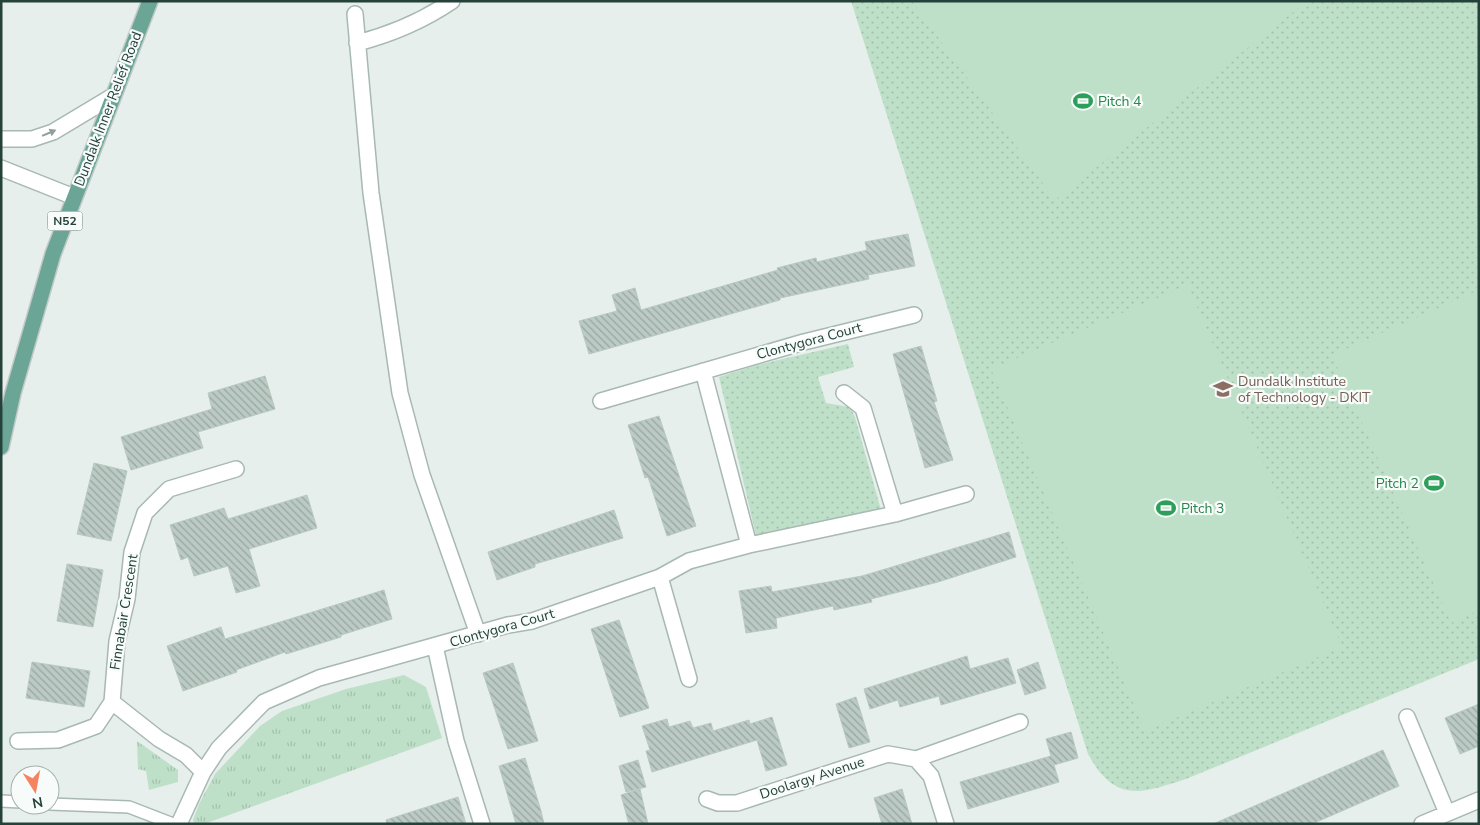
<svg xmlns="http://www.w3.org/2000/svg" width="1480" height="825" font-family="'Nunito Sans',sans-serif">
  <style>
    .grass { fill: url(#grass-tufts) }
    .park { fill: url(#park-dots) }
    .garden { fill: #bfe0c8 }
    .building { fill: url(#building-back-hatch); stroke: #b8c9c2 }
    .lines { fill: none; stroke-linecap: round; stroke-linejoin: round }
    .service-casing { stroke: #a8b8b2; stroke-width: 14 }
    .minor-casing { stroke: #a8b8b2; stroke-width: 18 }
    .primary-casing { stroke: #c2cac8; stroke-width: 18 }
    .service { stroke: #fff; stroke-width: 11 }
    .minor { stroke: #fff; stroke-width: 15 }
    .primary { stroke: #6aa596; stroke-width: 15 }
    .oneway { fill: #92a09c }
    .labels { text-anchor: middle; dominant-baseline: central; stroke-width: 4.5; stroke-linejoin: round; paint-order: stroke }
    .shield { fill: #f7fbf9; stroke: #637a73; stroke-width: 1 }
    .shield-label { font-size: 12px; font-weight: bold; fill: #24423a }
    .leisure-label { font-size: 14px; fill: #27864d; stroke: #f7fbf9; text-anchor: start }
    .street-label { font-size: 14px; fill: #24423a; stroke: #f7fbf9 }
    .education-label { font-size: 14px; fill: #785e54; stroke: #f7fbf9; text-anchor: start }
  </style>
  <defs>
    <pattern id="grass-tufts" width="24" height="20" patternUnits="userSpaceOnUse" patternTransform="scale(1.25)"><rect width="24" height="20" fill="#bfe0c8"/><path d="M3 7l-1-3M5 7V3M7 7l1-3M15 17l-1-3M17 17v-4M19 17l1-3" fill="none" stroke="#a4c1ad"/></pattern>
    <pattern id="park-dots" width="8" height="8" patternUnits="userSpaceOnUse" patternTransform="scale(1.25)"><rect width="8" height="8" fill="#bfe0c8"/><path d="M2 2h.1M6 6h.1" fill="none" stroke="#a4c1ad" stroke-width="1.8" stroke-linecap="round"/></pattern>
    <pattern id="building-back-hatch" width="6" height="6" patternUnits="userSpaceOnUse" patternTransform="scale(1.25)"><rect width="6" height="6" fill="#bbcac4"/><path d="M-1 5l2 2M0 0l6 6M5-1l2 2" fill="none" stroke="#98a6a0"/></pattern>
  </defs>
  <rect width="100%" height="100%" fill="#e6efeb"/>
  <path class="grass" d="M404 675 426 687 442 738 204 824H194L193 820 199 804 215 774 260 726 282 711 346 689Z
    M137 741 178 770V782L149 790 146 771 138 769Z"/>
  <path class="park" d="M851 1H1479V659L1186 779C1140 794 1115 803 1088 754Z
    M848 344 854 367 818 377 826 403 850 407 855 417 881 510 757 540 719 377 757 365Z"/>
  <path class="garden" d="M912 1H1307L1055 200Z
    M1188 285 1342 647 1145 731 991 369Z
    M1479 290V610L1451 623 1332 355Z"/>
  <path class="building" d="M908 234 915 266 868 275 869 279 780 298V300L589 354 579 321 617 311 612 295 635 288 641 310 778 270 777 268 816 258 817 262 867 250 865 242Z
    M921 346 937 401 934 402 953 460 925 468 893 354Z
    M265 376 275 409 198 432 203 448 131 470 121 437 212 409 208 393Z
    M659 416 696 526 667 536 648 477 645 478 628 425Z
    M94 463 127 471 111 541 77 534Z
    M307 495 317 528 249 549 260 586 236 593 228 566 194 576 188 557 181 560 170 525 224 508 228 519Z
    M614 510 623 538 535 564V567L497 580 488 552Z
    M1009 532 1016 557 938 582 871 599 872 602 834 610 833 606 776 618 777 628 746 633 739 591 771 586 772 592 862 576Z
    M67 564 103 570 93 627 57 621Z
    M384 590 392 619 341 635V637L286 654 285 652 236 670 237 672 183 691 167 646 221 627 225 639Z
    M619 620 649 708 620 717 591 629Z
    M967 656 970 669 1008 658 1016 683 941 705 939 696 900 707 898 700 870 709 864 689Z
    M32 662 90 671 84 707 26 698Z
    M1038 662 1046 688 1025 695 1017 670Z
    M513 663 538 741 508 749 483 673Z
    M856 697 870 742 849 748 836 704Z
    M1479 704V746L1460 754 1445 718Z
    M772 717 787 765 766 771 757 740 652 772 646 751 650 750 642 726 667 719 669 727 690 721 693 728 711 723 713 731 749 720 750 724Z
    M1071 732 1078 758 1054 765 1059 782 968 809 960 782 1051 756 1046 739Z
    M1383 750 1399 786 1312 824H1213Z
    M525 758 541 811 544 824H516L499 766Z
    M638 760 646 787 626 792 619 766Z
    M640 789 648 824H629L621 795Z
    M902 789 912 824H882L874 798Z
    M458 797 466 824H387L386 820Z"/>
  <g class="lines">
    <defs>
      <path id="service" d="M1 801 20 802
        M50 804 129 807 173 824"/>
      <path id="minor" d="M355 14 371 193 400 393 422 475 478 634
        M357 43C392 34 421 22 452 1
        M1 139H32L53 132 113 96
        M1 168 74 197
        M703 371 749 545
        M844 393 863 408 895 514
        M601 401 804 342 914 315
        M660 577 689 679
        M435 646 456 741 482 824
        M1407 717 1447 813
        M18 741 58 740 96 726 112 702
        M916 759 931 776 946 824
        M203 772 186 755 159 739 112 702 117 641 127 599 132 552 145 513 169 489 236 469
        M707 799 718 803H737L888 754 916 759 1020 722
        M179 824 203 772 219 748 264 702 319 678 508 625 532 621 660 577 689 561 749 545 895 514 966 494
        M1422 824 1479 800"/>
      <path id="primary" d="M1 447 13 393 53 254 150 1"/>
    </defs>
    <use href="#service" class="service-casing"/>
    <use href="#minor" class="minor-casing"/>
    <use href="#primary" class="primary-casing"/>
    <use href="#service" class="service"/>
    <use href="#minor" class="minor"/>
    <use href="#primary" class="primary"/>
  </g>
  <defs><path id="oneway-solid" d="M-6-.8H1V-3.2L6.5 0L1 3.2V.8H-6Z" transform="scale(1.25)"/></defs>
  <use class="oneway" href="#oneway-solid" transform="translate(49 133) rotate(-23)"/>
  <defs>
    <symbol id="stadium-bare" viewBox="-9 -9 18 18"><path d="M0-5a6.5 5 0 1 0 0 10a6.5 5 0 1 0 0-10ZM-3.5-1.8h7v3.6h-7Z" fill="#2e9e5b" stroke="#f7fbf9" stroke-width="2.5" paint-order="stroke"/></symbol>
    <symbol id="university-bare" viewBox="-9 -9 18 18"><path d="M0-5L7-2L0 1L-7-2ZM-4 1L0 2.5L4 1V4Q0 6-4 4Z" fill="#8d6e63" stroke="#f7fbf9" stroke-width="2.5" paint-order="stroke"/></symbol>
  </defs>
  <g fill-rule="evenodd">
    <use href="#stadium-bare" x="1069" y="87" width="28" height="28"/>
    <use href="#university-bare" x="1209" y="375" width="28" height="28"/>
    <use href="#stadium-bare" x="1420" y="469" width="28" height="28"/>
    <use href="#stadium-bare" x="1152" y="494" width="28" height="28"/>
  </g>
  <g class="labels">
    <rect class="shield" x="47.5" y="211.5" width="35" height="19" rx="4"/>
    <g class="shield-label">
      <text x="65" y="221">N52</text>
    </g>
    <g class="leisure-label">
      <text x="1098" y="101">Pitch 4</text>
      <text x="1419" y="483" text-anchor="end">Pitch 2</text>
      <text x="1181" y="508">Pitch 3</text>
    </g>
    <g class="street-label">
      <text transform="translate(108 109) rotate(-69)">Dundalk Inner Relief Road</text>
      <text transform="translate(809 341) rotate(-15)">Clontygora Court</text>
      <text transform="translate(124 612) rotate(-81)">Finnabair Crescent</text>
      <text transform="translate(502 628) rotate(-16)">Clontygora Court</text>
      <text transform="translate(812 778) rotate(-18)">Doolargy Avenue</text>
    </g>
    <g class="education-label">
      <text x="1238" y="381">Dundalk Institute<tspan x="1238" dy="16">of Technology - DKIT</tspan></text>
    </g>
  </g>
  <rect width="1480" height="825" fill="none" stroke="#24423a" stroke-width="5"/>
  <g transform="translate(35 790) rotate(169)"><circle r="24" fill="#f7fbf9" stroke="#a3b1ad"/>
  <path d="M0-4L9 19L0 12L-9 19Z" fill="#f4845f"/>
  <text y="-8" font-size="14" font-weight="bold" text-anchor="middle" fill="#24423a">N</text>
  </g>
</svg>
